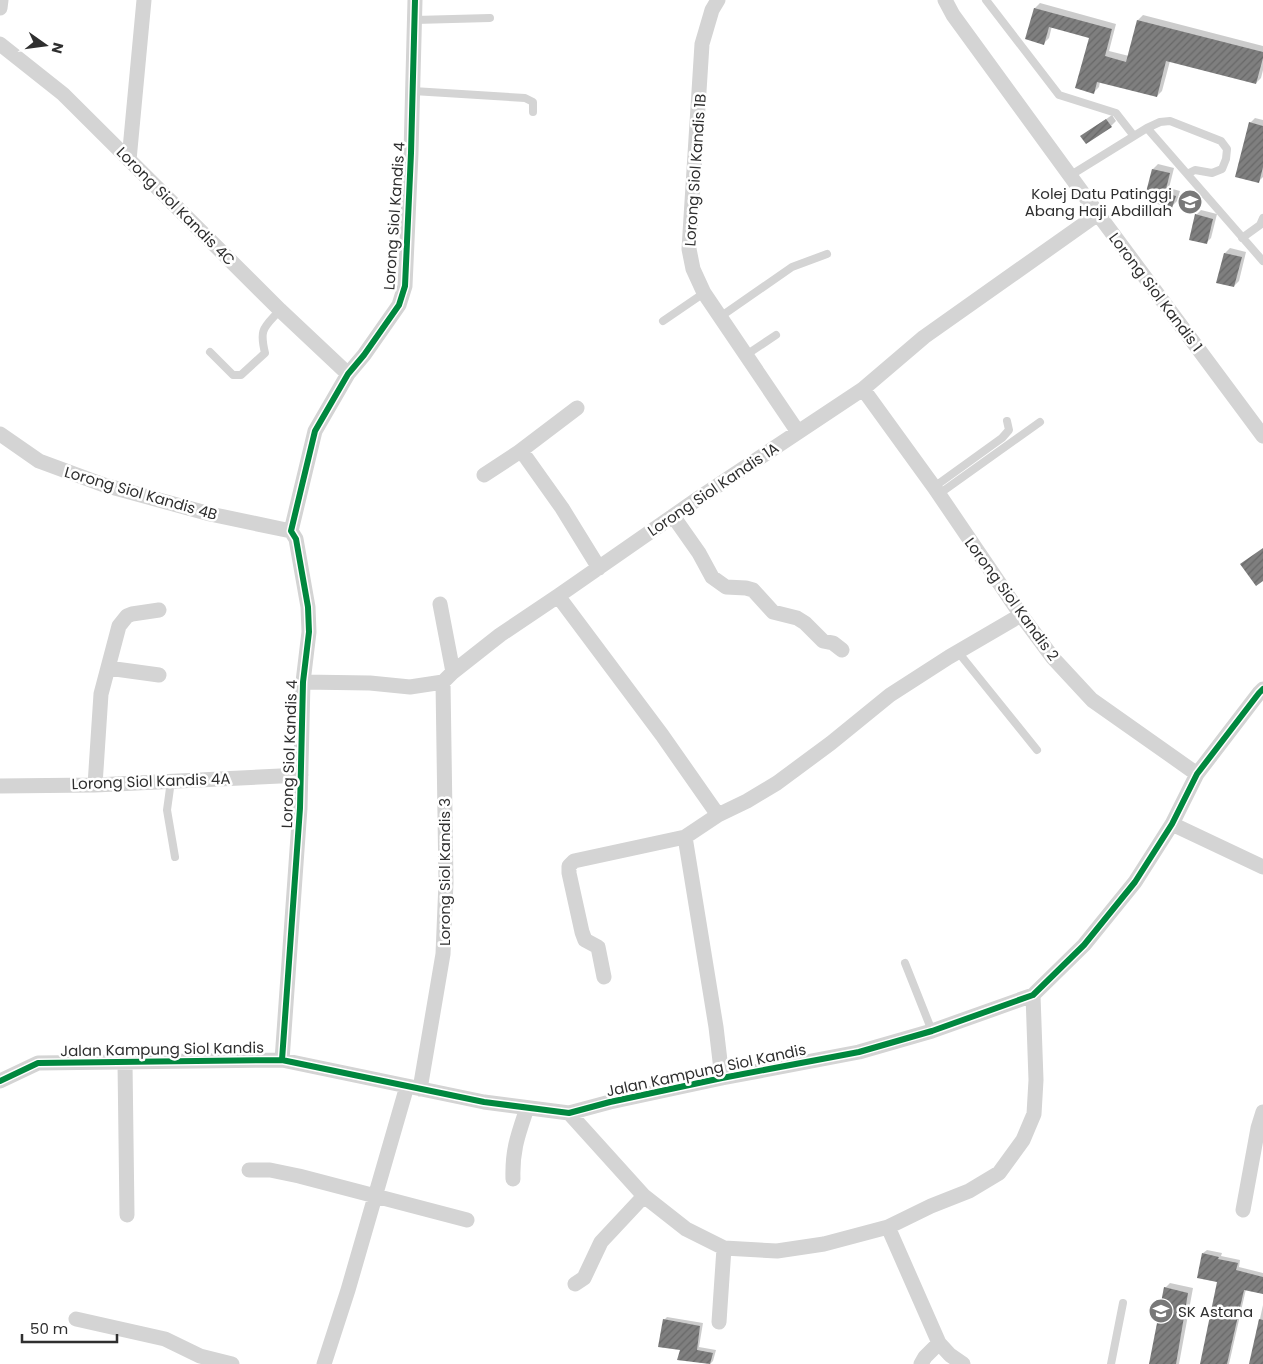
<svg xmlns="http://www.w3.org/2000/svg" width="1263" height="1364" font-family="Poppins,sans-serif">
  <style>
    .shadow { fill: #0003 }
    .building { fill: url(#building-hatch) }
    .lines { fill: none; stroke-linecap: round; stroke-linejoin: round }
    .service { stroke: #d4d4d4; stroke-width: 8 }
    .minor { stroke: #d4d4d4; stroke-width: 15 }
    .cycleway-casing { stroke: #fff; stroke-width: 9 }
    .cycleway { stroke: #00873e; stroke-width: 6 }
    .labels { text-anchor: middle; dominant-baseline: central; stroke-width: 5; stroke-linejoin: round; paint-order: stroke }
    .street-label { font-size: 15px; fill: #2f2f2f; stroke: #fff }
    .poi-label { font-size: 15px; fill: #2f2f2f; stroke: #fff; text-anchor: end }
  </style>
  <defs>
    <pattern id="building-hatch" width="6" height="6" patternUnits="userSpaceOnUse" patternTransform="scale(1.25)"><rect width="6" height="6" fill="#7f7f7f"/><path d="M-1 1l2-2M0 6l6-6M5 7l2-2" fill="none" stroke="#686868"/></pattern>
  </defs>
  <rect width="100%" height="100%" fill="#fff"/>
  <path class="shadow" d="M1040 3 1116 24 1109 51 1129 56 1138 20 1143 15 1263 46V70L1261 78 1256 83 1170 61 1162 91 1157 96 1100 82 1099 87 1094 92 1091 37 1052 26 1049 38 1044 43 1026 38 1035 8Z
    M1112 115 1116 121 1111 126 1082 136Z
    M1255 118 1263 120V177L1259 181 1250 123Z
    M1158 164 1174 168 1169 188 1180 191 1177 201 1172 206 1145 199 1153 169Z
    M1201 210 1217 214 1211 238 1206 243 1196 215Z
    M1230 248 1246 252 1239 281 1234 286 1225 253Z
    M1207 1250 1222 1253 1221 1256 1240 1260 1239 1267 1263 1273V1292L1246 1289 1229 1364H1201L1219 1281 1203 1253Z
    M1170 1283 1193 1288 1179 1364H1150L1165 1288Z
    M1263 1305V1364H1250Z
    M667 1317 703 1323 699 1347 716 1350 713 1361 710 1364 681 1349 664 1320Z"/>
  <path class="building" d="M1034 8 1112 29 1105 56 1126 62 1137 20 1263 52V58L1256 84 1166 61 1157 97 1097 82 1094 94 1075 88 1089 38 1049 27 1044 45 1025 39Z
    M1106 119 1112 127 1086 144 1080 136Z
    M1249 122 1263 126V167L1259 183 1235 177Z
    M1152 169 1170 173 1165 193 1176 196 1172 208 1144 200Z
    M1195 214 1213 219 1207 244 1189 240Z
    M1224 253 1242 257 1234 287 1216 283Z
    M1263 548V581L1256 586 1240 564Z
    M1202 1253 1219 1257 1218 1259 1238 1263 1236 1270 1263 1277V1294L1244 1290 1227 1364H1200L1217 1282 1197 1278Z
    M1164 1287 1188 1293 1176 1364H1149Z
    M663 1319 700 1326 697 1350 713 1353 710 1364 677 1360 680 1350 658 1347Z
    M1259 1319 1263 1320V1364H1249Z"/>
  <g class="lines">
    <path class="service" d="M986 0 1059 95 1116 113 1134 136
      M415 20 490 18
      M413 91 525 98 533 102V112
      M1147 128 1160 122 1170 121 1221 141 1227 149 1226 159 1222 169 1212 173 1195 170 1187 174
      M1071 175 1147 128 1263 261
      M1242 238 1260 225 1263 218
      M720 317 792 267 827 254
      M663 321 704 293
      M210 352 233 375H241L265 353C259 328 264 328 280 310
      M746 355 776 335
      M934 487 1002 438 1009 430 1007 421
      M939 494 1040 422
      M958 652 1037 750
      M171 781 167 810 175 857
      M905 963 932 1031
      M1111 1364 1123 1303"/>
    <path class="minor" d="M718 0 712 10 702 44 689 249 693 269 704 293 798 432
      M945 0 953 15 1098 214 1263 436
      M0 8 1 0
      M0 44 63 94 280 310 348 374
      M129 160 144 0
      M863 389 934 487 1021 615 1053 658 1092 700 1197 774
      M0 434 39 461 104 485 210 514 291 531
      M519 452 577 408
      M484 475 519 452 525 456 562 508 599 568
      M673 516 699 553 712 577 726 587 746 588 753 590 773 612 797 618 805 623 823 641 833 643 842 650
      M558 596 662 735 718 815
      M440 604 453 672
      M108 668 159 675
      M303 682 370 683 410 687 443 682 453 672 500 635 558 596 699 498 863 389 924 337 1098 214
      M95 785 101 694 119 626 127 616 132 614 159 610
      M0 786 95 785 301 775
      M1172 824 1263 867
      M604 977 598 947 585 940 582 932 569 873V866L574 861 685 837
      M282 1060 300 808 303 682 309 632 308 607 296 539 291 531 315 431 348 374 364 355 399 305 405 286 411 153 415 0
      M125 1063 127 1215
      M722 1078 716 1027 685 837 718 815 747 801 777 783 831 743 890 695 949 657 1021 615
      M0 1081 38 1063 282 1060 484 1102 569 1113 610 1102 722 1078 859 1052 932 1031 1033 995 1084 945 1135 882 1172 824 1197 774 1259 693 1263 689
      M420 1089 443 954 446 882 443 682
      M569 1113 644 1196 686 1229 724 1248 777 1251 824 1244 888 1227 931 1206 969 1191 999 1173 1023 1140 1034 1114 1036 1080 1033 995
      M249 1170H270L299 1176 467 1220
      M513 1179C512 1150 518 1135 527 1108
      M1243 1210 1258 1128 1263 1112
      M888 1227 939 1343 950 1355 963 1364
      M575 1284 584 1278 601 1242 644 1196
      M76 1319 165 1339 200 1356 232 1364
      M719 1322 724 1248
      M324 1364 348 1290 407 1086
      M921 1364 925 1357 939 1343"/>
    <defs>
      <path id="cycleway" d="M282 1060 300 808 303 682 309 632 308 607 296 539 291 531 315 431 348 374 364 355 399 305 405 286 411 153 415 0
        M0 1081 38 1063 282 1060 484 1102 569 1113 610 1102 722 1078 859 1052 932 1031 1033 995 1084 945 1135 882 1172 824 1197 774 1259 693 1263 689"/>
    </defs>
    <use href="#cycleway" class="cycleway-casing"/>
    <use href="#cycleway" class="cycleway"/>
  </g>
  <defs>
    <symbol id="school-disc" viewBox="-11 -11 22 22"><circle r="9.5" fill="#787878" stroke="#fff"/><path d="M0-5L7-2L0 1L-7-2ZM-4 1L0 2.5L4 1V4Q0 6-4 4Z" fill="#fff"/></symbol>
  </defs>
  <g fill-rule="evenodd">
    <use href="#school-disc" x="1176" y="188" width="28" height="28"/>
    <use href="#school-disc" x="1147" y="1297" width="28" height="28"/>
  </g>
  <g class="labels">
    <g class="street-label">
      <text transform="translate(695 170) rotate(-86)">Lorong Siol Kandis 1B</text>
      <text transform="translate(176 206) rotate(45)">Lorong Siol Kandis 4C</text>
      <text transform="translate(394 216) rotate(-86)">Lorong Siol Kandis 4</text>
      <text transform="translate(1156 292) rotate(53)">Lorong Siol Kandis 1</text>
      <text transform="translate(713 489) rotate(-34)">Lorong Siol Kandis 1A</text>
      <text transform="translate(141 493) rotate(16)">Lorong Siol Kandis 4B</text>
      <text transform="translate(1012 599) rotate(54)">Lorong Siol Kandis 2</text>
      <text transform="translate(289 754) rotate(-88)">Lorong Siol Kandis 4</text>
      <text transform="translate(151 781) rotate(-2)">Lorong Siol Kandis 4A</text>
      <text transform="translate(444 872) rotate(-90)">Lorong Siol Kandis 3</text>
      <text transform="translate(162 1049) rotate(-1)">Jalan Kampung Siol Kandis</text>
      <text transform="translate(706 1070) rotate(-12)">Jalan Kampung Siol Kandis</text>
    </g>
    <g class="poi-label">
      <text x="1172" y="193">Kolej Datu Patinggi<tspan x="1172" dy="17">Abang Haji Abdillah</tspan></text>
      <text x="1178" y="1311" text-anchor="start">SK Astana</text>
    </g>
  </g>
  <g transform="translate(45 45) rotate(104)" stroke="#ffffff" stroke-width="4" paint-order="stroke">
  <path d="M0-4L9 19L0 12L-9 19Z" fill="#2f2f2f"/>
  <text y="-8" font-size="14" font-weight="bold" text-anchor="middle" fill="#2f2f2f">N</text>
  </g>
  <path d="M22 1334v8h95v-8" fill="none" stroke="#2f2f2f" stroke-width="2.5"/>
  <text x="30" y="1334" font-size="15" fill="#2f2f2f" stroke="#ffffff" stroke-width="4" paint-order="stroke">50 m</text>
</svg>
